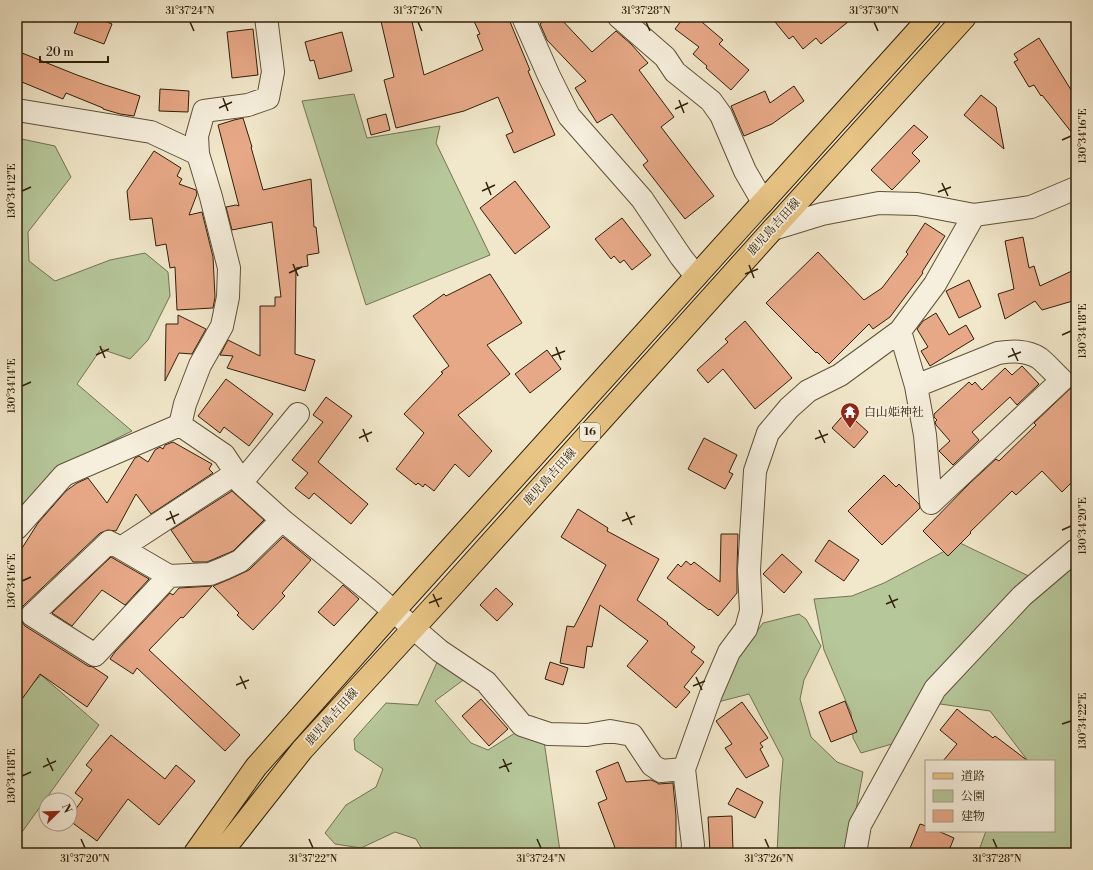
<svg xmlns="http://www.w3.org/2000/svg" width="1093" height="870" font-family="'Libre Bodoni','Noto Serif JP',serif">
  <style>
    .green { fill: #b6c79a; stroke: #737451 }
    .building { fill: #e7a887; stroke: #302008 }
    .lines { fill: none; stroke-linecap: round; stroke-linejoin: round }
    .minor-casing { stroke: #605238; stroke-width: 24 }
    .tertiary-casing { stroke: #605238; stroke-width: 24 }
    .primary-casing { stroke: #302008; stroke-width: 24 }
    .minor { stroke: #f6efdd; stroke-width: 22 }
    .tertiary { stroke: #f6efdd; stroke-width: 22 }
    .primary { stroke: #e8c485; stroke-width: 22 }
    .ticks { fill: none; stroke: #302008; stroke-width: 1.5 }
    .labels { text-anchor: middle; dominant-baseline: central; stroke-width: 3.5; stroke-linejoin: round; paint-order: stroke }
    .shield { fill: #f6efdd; stroke: #6b5e48; stroke-width: 1 }
    .shield-label { font-size: 11px; font-weight: bold; fill: #302008 }
    .street-label { font-size: 12px; fill: #302008; stroke: #f6efdd }
    .poi-label { font-size: 12px; fill: #302008; stroke: #f6efdd; text-anchor: start }
    .neatline { fill: none; stroke: #302008; stroke-width: 1.5 }
    .ticks-label { font-size: 10px; text-anchor: middle; fill: #302008 }
  </style>
  <rect width="100%" height="100%" fill="#f1e7ca"/>
  <filter id="stains"><feTurbulence type="fractalNoise" baseFrequency=".005" numOctaves="4"/><feColorMatrix values="0 0 0 0 .2 0 0 0 0 .09 0 0 0 0 .02 0 0 0 .5 -.17"/></filter>
  <radialGradient id="worn" r=".72"><stop offset=".6" stop-color="#630" stop-opacity="0"/><stop offset="1" stop-color="#630" stop-opacity=".3"/></radialGradient>
  <path class="green" d="M354 94 367 138 440 126 436 143 490 255 366 305 302 101Z
    M17 138 55 146 71 177 28 232 29 261 55 281 110 260 145 253 168 272 170 296 148 340 130 359 101 349 77 384 132 431 53 470 17 514Z
    M960 543 1037 580 1076 547V853H978L986 831H1054V761H1028L990 711 933 703 892 744 861 753 853 738 851 713 824 650 814 599 852 596 884 583Z
    M799 614 806 619 821 646 804 680 800 699 811 737 837 762 863 772 848 853H777L780 794 783 759 749 694 714 703 724 677 763 623Z
    M438 660 470 675 435 701 471 743 488 750 515 733 544 741 560 851 559 853H424L416 839 395 832 361 848 335 844 325 833 346 805 376 787 383 769 355 750 354 739 386 703 418 705Z
    M41 675 99 725 17 839V700Z"/>
  <path class="building" d="M80 17H95L112 24 104 44 74 33Z
    M380 17H411L424 75 483 50 477 35 480 34 472 17H508L530 70 528 71 555 135 514 153 506 135 513 132 498 97 464 111 396 128 384 80 394 77Z
    M548 17H559L592 52 616 31 631 44 648 63 639 70 674 117 661 127 714 196 685 219 643 165 648 161 612 114 597 123 575 88 586 81 547 40 540 24Z
    M684 17H696L723 40 719 44 749 70 731 90 706 68 707 66 693 54 699 47 675 29Z
    M771 17H854L821 44 816 38 803 49 793 36 789 39Z
    M253 29 258 75 232 78 227 32Z
    M342 32 352 71 319 79 314 60 310 61 305 42Z
    M1039 38 1076 98V138L1042 95 1041 96 1034 85 1029 87 1014 62 1018 60 1014 54Z
    M17 51 77 75 105 85 140 96 134 116 120 114 103 109V108L66 93 63 99 17 80Z
    M794 86 804 101 772 124 744 136 731 106 765 91 770 103Z
    M160 89 189 91 188 112 159 111Z
    M981 95 996 107 1004 149 964 115Z
    M386 114 390 130 371 135 367 119Z
    M243 118 252 147H251L263 190 311 179 314 227H316L319 253 307 255 308 266 296 268 295 354 315 360 305 391 227 368 233 356 220 355 228 340 260 356V306H275V297H281L272 222 232 230 226 207 236 205 239 206 218 125 234 120Z
    M914 125 928 137 912 153 920 161 892 190 871 170Z
    M154 151 181 168 177 176 182 179 179 184 196 190 197 194 189 215 202 212 213 257 215 297 213 308 177 310 175 267 170 268 166 244 156 246 152 218 130 220 127 191Z
    M515 181 550 227 515 254 480 208Z
    M622 218 651 255 632 270 624 260 620 263 614 256 611 259 595 239Z
    M925 223 945 236 922 272 923 273 890 317 873 329 869 324 829 364 817 352 816 353 766 303 818 252 864 300 882 288 908 254 906 252Z
    M1023 237 1029 268 1034 266 1040 286 1076 269V300L1042 310 1035 301 1005 319 998 294 1014 289 1005 241Z
    M490 274 522 323 487 345 510 374 458 415 492 451 469 477 455 464 434 491 425 484 423 487 418 483 416 485 396 469 424 433 404 414 443 373 441 372 449 366 413 316 444 294 446 296Z
    M969 280 981 307 959 318 946 291Z
    M936 313 949 335 966 325 974 339 930 366 921 351 928 347 917 329 923 321Z
    M178 315 206 329 192 354 179 353 165 381 166 324H178Z
    M745 321 792 378 755 409 723 369 708 383 697 370 728 342 725 339Z
    M547 350 561 369 530 393 515 374Z
    M1022 366 1039 384 1017 405 1010 397 972 432 979 440 953 465 939 451 950 441 936 425 935 422 937 420 934 417V414L969 382 972 385 975 382 982 390 1005 368 1012 375Z
    M226 379 273 414 249 446 224 427 220 433 198 416Z
    M1076 383V478L1062 492 1042 471 1016 495 1012 491 970 532 971 533 948 556 923 531 970 483 996 459 999 461 1036 425 1034 423Z
    M326 397 352 416 318 462 368 504 351 524 314 493 309 499 295 488 308 473 292 460 323 422 313 415Z
    M846 412 868 432 854 448 832 428Z
    M704 438 737 455 729 472 733 474 725 489 688 469Z
    M173 442 212 464 209 469 213 473 151 514 136 494 116 531 108 530 100 533 23 606 20 612V619L25 626 88 666 93 667 108 677 87 707 40 674 17 706V556L38 523 66 491 77 483 88 478 107 503 135 458 139 456 148 462 155 450 160 447 163 449 165 445Z
    M884 475 896 487 899 484 919 504 920 508 882 545 848 511Z
    M232 491 264 520 233 551 207 562H193L171 530Z
    M578 509 608 528 607 531 659 559 637 600 668 623 667 624 695 647 691 652 704 662 684 687 690 692 676 708 627 666 648 641 600 605 592 647 587 646 584 668 560 663 567 626 574 627 606 565 561 537Z
    M721 534H738L737 569V593L718 616 710 609 709 610 667 578 678 564 681 567 686 561 691 565 694 562 720 582Z
    M283 537 311 560 282 593 285 596 253 630 237 615 239 613 213 586 230 579 249 570Z
    M829 540 859 560 844 581 815 561Z
    M782 554 802 572 784 593 763 574Z
    M111 557 149 579 125 605 102 590 72 626 52 613Z
    M343 585 359 599 334 626 318 612Z
    M212 586 183 618 181 617 149 650 240 735 225 751 137 668 133 674 110 659 115 652 170 593 173 595 179 588Z
    M496 588 513 604 497 621 480 605Z
    M550 662 568 668 563 685 545 679Z
    M481 699 508 729 489 746 462 716Z
    M845 701 857 732 831 742 819 712Z
    M742 702 768 738 760 743 763 747 760 749 769 766 746 778 725 748 732 744 716 721Z
    M957 709 993 738 995 736 1028 761H943L957 744 940 730Z
    M111 735 165 779 176 765 195 781 159 825 128 799 97 841 70 821V817L83 799 75 793 92 770 86 765Z
    M618 762 626 782 651 780 658 783V784L673 783 676 816V853H617L598 803 607 799 596 771Z
    M737 788 763 802 755 818 728 804Z
    M732 816 733 851 710 852 708 817Z
    M920 824 926 826V831H938L954 838 948 853H908Z"/>
  <g class="lines">
    <defs>
      <path id="minor" d="M523 17 549 76 569 116 642 199 681 257 696 276
        M619 17 665 57 675 72 711 101 721 115 745 171 763 202
        M17 110 151 132 198 154
        M900 331 916 386 925 435 931 503 1062 380C1055 374 1046 363 1039 358 1026 350 1012 351 998 353L916 386
        M180 425 224 455 236 473 241 483 282 520 369 590 440 651 486 682 522 725 549 734 587 735 610 731 632 735 652 765 661 771 684 769
        M180 425 185 404 200 365 222 326 228 297 229 268 211 197 198 154 197 136 204 111 248 105 268 98 273 72 266 17
        M236 473 121 548 109 542 32 615 95 655 169 576 210 574 225 568 240 561 282 520
        M241 483 298 414
        M17 528 64 475 180 425
        M121 548 169 576
        M692 853 693 845 684 769 711 694 729 652 746 629 751 611 749 570 755 471 768 433 789 408 808 391 840 375 900 331 935 284 974 215
        M855 853 860 825 935 689 1022 596 1076 550"/>
      <path id="tertiary" d="M773 229 822 214 879 203 917 204 974 215 1031 207 1076 188"/>
      <path id="primary" d="M195 853 256 767 394 611 930 17
        M221 853 302 750 444 595 773 229 965 17"/>
    </defs>
    <use href="#minor" class="minor-casing"/>
    <use href="#tertiary" class="tertiary-casing"/>
    <use href="#primary" class="primary-casing"/>
    <use href="#minor" class="minor"/>
    <use href="#tertiary" class="tertiary"/>
    <use href="#primary" class="primary"/>
  </g>
  <path class="ticks" d="M190 22 194 31M418 22 422 31M646 22 650 31M874 22 878 31M223 98 228 111M679 100 684 113M219 108 232 102M675 109 688 103M1062 140 1071 136M486 182 491 195M942 183 948 196M22 191 31 187M482 191 495 185M938 192 951 187M293 264 298 276M749 265 754 278M289 273 302 267M745 274 758 269M1062 335 1071 331M100 346 105 358M556 347 561 360M1012 348 1018 361M96 355 109 349M552 356 565 351M1008 357 1021 352M22 386 31 382M363 429 368 442M819 430 825 443M359 438 372 432M815 439 828 434M170 511 175 524M626 512 632 525M166 520 179 514M622 521 635 516M1062 530 1071 526M22 581 31 577M433 594 439 607M889 595 895 608M429 603 442 598M886 604 898 599M240 676 246 689M696 677 702 690M236 685 249 680M693 686 705 681M1062 724 1071 721M47 758 53 771M503 759 509 772M43 767 56 761M499 768 512 763M22 776 31 772M81 839 85 848M309 839 313 848M537 839 541 848M765 839 769 848M993 839 997 848"/>
  <defs>
    <symbol id="temple-pin" viewBox="-11 -11 22 30"><path d="M0 17L-7.5 6A9.5 9.5 0 1 1 7.5 6Z" fill="#8f2418" stroke="#f6efdd"/><path d="M0-6L5-2H3V0L6.5 2.5H4V6H1.5V3h-3V6H-4V2.5H-6.5L-3 0V-2H-5Z" fill="#fff"/></symbol>
  </defs>
  <g fill-rule="evenodd">
    <use href="#temple-pin" x="839" y="401" width="22" height="30"/>
  </g>
  <g class="labels">
    <rect class="shield" x="580" y="423" width="20" height="18" rx="3"/>
    <g class="shield-label">
      <text x="590" y="432">16</text>
    </g>
    <g class="street-label">
      <text transform="translate(774 227) rotate(-48)">鹿児島吉田線</text>
      <text transform="translate(550 477) rotate(-48)">鹿児島吉田線</text>
      <text transform="translate(332 717) rotate(-48)">鹿児島吉田線</text>
    </g>
    <g class="poi-label">
      <text x="864" y="412">白山姫神社</text>
    </g>
  </g>
  <rect width="1093" height="870" fill="none" stroke="#f1e7ca" stroke-width="44"/>
  <rect x="925" y="760" width="130" height="72" fill="#f6efdd" stroke="#a79c88"/>
  <rect x="933" y="773" width="20" height="6" fill="#e8c485" stroke="#a79c88"/>
  <text x="961" y="780" font-size="12" fill="#302008">道路</text>
  <rect x="933" y="790" width="20" height="12" fill="#b6c79a" stroke="#a79c88"/>
  <text x="961" y="800" font-size="12" fill="#302008">公園</text>
  <rect x="933" y="810" width="20" height="12" fill="#e7a887" stroke="#a79c88"/>
  <text x="961" y="820" font-size="12" fill="#302008">建物</text>
  <g transform="translate(58 812) rotate(67)"><circle r="19" fill="#f6efdd" stroke="#a79c88"/>
  <path d="M0-3L7 15L0 10L-7 15Z" fill="#8f2418"/>
  <text y="-6" font-size="11" font-weight="bold" text-anchor="middle" fill="#302008">N</text>
  </g>
  <path d="M40 56v6h68v-6" fill="none" stroke="#302008" stroke-width="2"/>
  <text x="46" y="56" font-size="12" fill="#302008" stroke="#f6efdd" stroke-width="3" paint-order="stroke">20 m</text>
  <rect x="22" y="22" width="1049" height="826" class="neatline"/>
  <g class="ticks-label">
    <text x="190" y="14">31°37'24"N</text>
    <text x="418" y="14">31°37'26"N</text>
    <text x="646" y="14">31°37'28"N</text>
    <text x="874" y="14">31°37'30"N</text>
    <text transform="translate(1082 136) rotate(-90)" y="4">130°34'16"E</text>
    <text transform="translate(11 191) rotate(-90)" y="4">130°34'12"E</text>
    <text transform="translate(1082 331) rotate(-90)" y="4">130°34'18"E</text>
    <text transform="translate(11 386) rotate(-90)" y="4">130°34'14"E</text>
    <text transform="translate(1082 526) rotate(-90)" y="4">130°34'20"E</text>
    <text transform="translate(11 581) rotate(-90)" y="4">130°34'16"E</text>
    <text transform="translate(1082 721) rotate(-90)" y="4">130°34'22"E</text>
    <text transform="translate(11 776) rotate(-90)" y="4">130°34'18"E</text>
    <text x="85" y="862">31°37'20"N</text>
    <text x="313" y="862">31°37'22"N</text>
    <text x="541" y="862">31°37'24"N</text>
    <text x="769" y="862">31°37'26"N</text>
    <text x="997" y="862">31°37'28"N</text>
  </g>
  <rect width="100%" height="100%" filter="url(#stains)"/>
  <rect width="100%" height="100%" fill="url(#worn)"/>
</svg>
